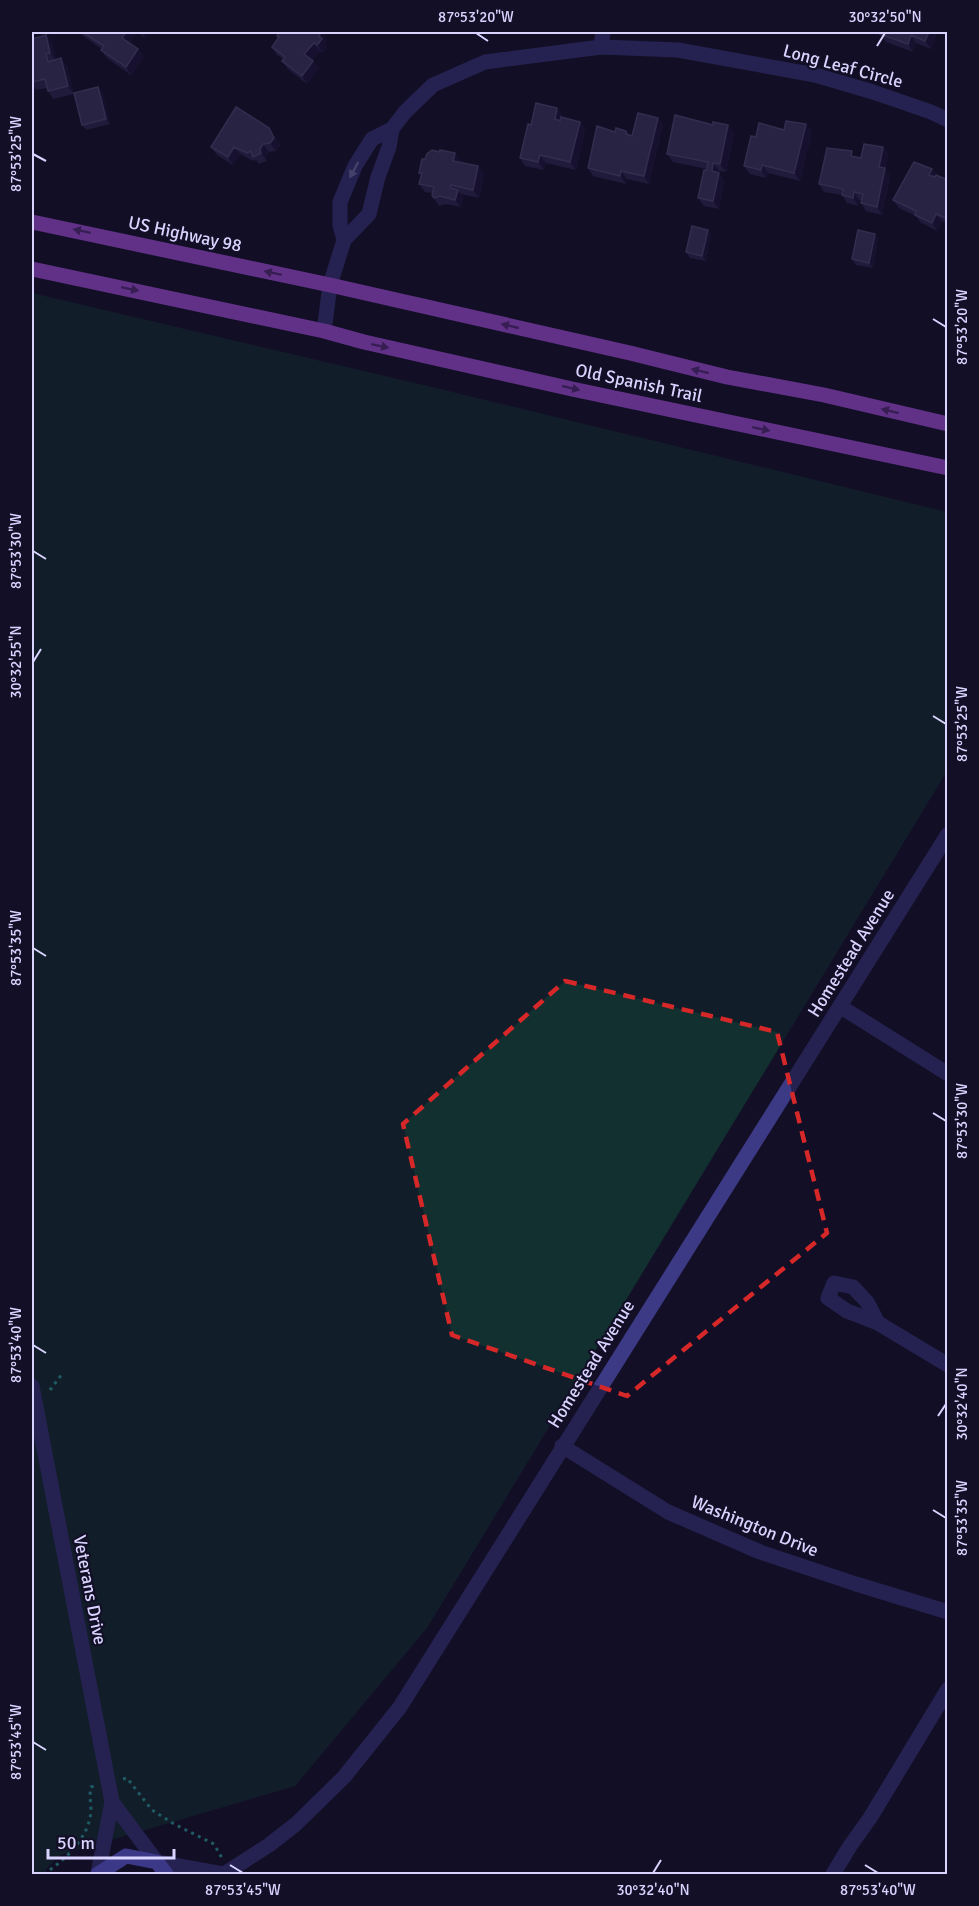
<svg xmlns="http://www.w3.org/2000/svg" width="979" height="1906" font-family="Signika,sans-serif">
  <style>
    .green { fill: #12302f }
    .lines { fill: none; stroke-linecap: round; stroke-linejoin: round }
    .path { stroke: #2fb8b0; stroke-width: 3; stroke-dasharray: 3 4.5; stroke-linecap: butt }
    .minor { stroke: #3d3a85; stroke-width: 15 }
    .tertiary { stroke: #3d3a85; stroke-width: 15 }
    .secondary { stroke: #6f6bff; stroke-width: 15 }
    .primary { stroke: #c25bff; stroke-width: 15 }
    .wall { fill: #312854 }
    .shaded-wall { fill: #1d163a }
    .building { fill: #433a66; stroke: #5a527e; stroke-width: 1.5 }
    .oneway { fill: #837fbc }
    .oneway2 { fill: #623188 }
    .marked { fill: none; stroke: #d62828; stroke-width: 4.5; stroke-dasharray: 12 8; stroke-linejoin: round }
    .ticks { fill: none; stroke: #d9d4ff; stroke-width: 2 }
    .labels { text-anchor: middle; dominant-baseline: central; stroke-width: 4.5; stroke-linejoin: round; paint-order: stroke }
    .street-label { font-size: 18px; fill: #d9d4ff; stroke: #130f26 }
    .neatline { fill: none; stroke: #d9d4ff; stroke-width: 2 }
    .ticks-label { font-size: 15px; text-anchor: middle; fill: #d9d4ff }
  </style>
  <rect width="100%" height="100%" fill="#130f26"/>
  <path class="green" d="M32 293 440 389 947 512V771L427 1628 295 1786 60 1855 41 1874H32Z"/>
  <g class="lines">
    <path class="path" d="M50 1390 62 1374
      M123 1779 127 1778 152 1810 174 1824 214 1844 222 1858
      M44 1874C65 1860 89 1838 91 1811 91 1803 89 1795 91 1787L94 1786"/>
    <path class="minor" d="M601 47 603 32
      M344 240 340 225V202L355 166 372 139 392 129 405 112 433 85 485 62 601 47 678 50 815 75 873 92 931 112 948 120
      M324 331 330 285 344 240 369 214 378 177 389 147 392 129
      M841 1007 948 1074
      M834 1283 853 1287 867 1302 878 1323 847 1311 828 1298Z
      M878 1323 948 1365
      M562 1446 668 1512 760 1552 856 1584 948 1612
      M833 1874 850 1846 870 1818 948 1689"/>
    <path class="tertiary" d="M32 1386 112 1802 98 1873
      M112 1802 157 1862 223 1874
      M224 1874 269 1845 296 1824 344 1777 400 1707 948 834"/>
    <path class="secondary" d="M98 1874 126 1856 157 1862 166 1874"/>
    <path class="primary" d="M32 222 330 285 630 353 727 377 824 395 948 424
      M32 269 324 331 364 342 572 389 948 468"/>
  </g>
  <path class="wall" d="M79 32H149L145 38 137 32 129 43 138 49 144 57 131 75 107 58 101 50 102 49 83 36Z
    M280 32H325L326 33 324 36 327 40 325 43 327 46 323 53 320 51 312 60 319 68 307 84 288 69 282 61 283 59 277 55 272 47 278 38 277 36Z
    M878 32H937L931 49 916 43 913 52 886 42Z
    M46 35 52 43 56 60 67 66 74 94 53 99 48 91 47 88 36 90 32 84V39Z
    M98 87 102 92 110 124 86 130 82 125Z
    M557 108 563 116 562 117 580 122 585 129 576 170 546 163 544 170 525 166 520 158 531 125Z
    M658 118 663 125 649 184 627 179 626 184 593 176 588 168 615 132 626 131 630 135 632 136Z
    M806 124 812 132 800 181 768 173 766 178 750 174 744 166 756 137Z
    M713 125H728L734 133 726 172 719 171 718 173 724 181 719 209 704 206 698 198 707 169 673 162 667 154Z
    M269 128 280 145 276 151 269 152 265 157 267 161 259 164 256 160 253 161 240 154 233 165 217 155 211 147Z
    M883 147 888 155 885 169 890 176 882 215 866 211 861 203V200H859L858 206 847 203 842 195 824 192 819 184 856 157 861 158Z
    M461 161 460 162 484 174 479 198 461 194 463 197 461 207 446 204 439 206 432 195 433 193 425 192 419 184 421 176 419 173Z
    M938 176 948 180V224L942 221 937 231 920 222 916 216 899 208 893 200Z
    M711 235 706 261 690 258 686 252Z
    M878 239 873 268 856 265 852 259Z"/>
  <path class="shaded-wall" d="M126 32H137L128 46 122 38Z
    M141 32H149L145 38Z
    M319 32H325L326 33 324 36 327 40 325 43 327 46 323 53 317 45Z
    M929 32H937L931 49 925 41Z
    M46 35 52 43 56 61 50 53Z
    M911 35 916 43 913 52 908 44Z
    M314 43 320 51 310 62 304 54Z
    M138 49 144 57 131 75 126 67Z
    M61 58 67 66 74 94 68 86Z
    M313 61 319 68 307 84 302 76Z
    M98 87 102 92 110 124 106 119Z
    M557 108 563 116 560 127 555 119Z
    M658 118 663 125 649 184 644 176Z
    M580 122 585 129 576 170 570 162Z
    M806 124 812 132 800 181 794 173Z
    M728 125 734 133 726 172 720 164Z
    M269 128 280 145 276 151 270 143Z
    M263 144 269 152 265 157 267 161 261 153 260 149Z
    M234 147 240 154 233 165 228 157Z
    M883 147 888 155 885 169 890 176 882 215 877 207 879 167Z
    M455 153 461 161 459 169 453 161Z
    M540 155 546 163 544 170 538 162Z
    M713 163 719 171 717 179 712 171Z
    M762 165 768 173 766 178 761 170Z
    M478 166 484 174 479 198 473 190Z
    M932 169 938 176 935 182 929 175Z
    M621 171 627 179 626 184 620 176Z
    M719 173 724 181 719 209 713 201Z
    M458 190 463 197 461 207 455 200Z
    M854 192 859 200 858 206 853 198Z
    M936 214 942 221 937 231 932 223Z
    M708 230 711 235 706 261 702 256Z
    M875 234 878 239 873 268 869 263Z"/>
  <path class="building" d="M82 32H126L122 38 138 49 126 67 101 50 104 46Z
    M280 32H321L319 36 322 39 317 45 314 43 304 54 313 61 302 76 282 61 285 57 272 47 279 37 277 36Z
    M881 32H929L925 41 911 35 908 44 880 34Z
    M46 35 50 53 46 54 48 62 61 58 68 86 48 91 45 79 32 82V39Z
    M98 87 106 119 82 125 74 93Z
    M536 103 557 108 555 119 560 121 561 117 580 122 570 162 540 155 538 162 520 158 528 124 531 125Z
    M236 107 269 128 274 138 270 143 263 144 260 149 261 153 253 157 251 151 247 153 234 147 228 157 211 147Z
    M638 113 658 118 644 176 621 171 620 176 588 168 597 126 615 132 616 128 626 131V134L632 136Z
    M675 115 713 125V122L728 125 720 164 713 163 712 171 719 173 713 201 698 198 704 170H707L708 162 667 154Z
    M786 121 806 124 794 173 762 165 761 170 744 166 751 136 756 137 759 123 784 130Z
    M864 144 883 147 879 167 885 168 877 207 861 203 863 194 854 192 853 198 842 195 843 189 819 184 827 148 852 151 851 156 861 158Z
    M432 150 440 152V150L455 153 453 161 478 166 473 190 451 185 450 188 458 190 455 200 440 196 434 198 432 195 434 187 419 184 422 173H419L422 159H425L427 154Z
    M914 162 932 169 929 175 935 177 936 175 948 180V219L936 214 932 223 915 215 916 211 893 200Z
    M692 226 708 230 702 256 686 252Z
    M858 230 875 234 869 263 852 259Z"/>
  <defs><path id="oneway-solid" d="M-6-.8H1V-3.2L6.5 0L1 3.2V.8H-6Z" transform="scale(1.5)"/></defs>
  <use class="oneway" href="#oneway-solid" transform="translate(354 170) rotate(118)"/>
  <g class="oneway2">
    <use href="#oneway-solid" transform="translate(82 231) rotate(-168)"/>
    <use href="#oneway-solid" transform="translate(273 273) rotate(-168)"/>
    <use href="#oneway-solid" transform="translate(130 289) rotate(12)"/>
    <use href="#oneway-solid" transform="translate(510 326) rotate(-167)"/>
    <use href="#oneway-solid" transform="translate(380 346) rotate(12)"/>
    <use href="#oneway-solid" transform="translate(700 371) rotate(-166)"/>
    <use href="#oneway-solid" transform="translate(571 388) rotate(13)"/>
    <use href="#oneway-solid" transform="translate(890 411) rotate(-166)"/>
    <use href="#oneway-solid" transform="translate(761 429) rotate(12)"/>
  </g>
  <path d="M0 0H979V1906H0ZM565 981 777 1032 827 1233 627 1396 452 1335 403 1124Z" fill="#130f26" fill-opacity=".55" fill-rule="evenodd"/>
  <path class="marked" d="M565 981 777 1032 827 1233 627 1396 452 1335 403 1124Z"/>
  <path class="ticks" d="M476 33 488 41M877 46 885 33M33 154 46 161M933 319 946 327M33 551 46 559M33 662 41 649M933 716 946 724M33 948 46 956M933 1113 946 1121M33 1345 46 1353M938 1416 946 1404M933 1510 946 1518M33 1742 46 1750M230 1865 243 1873M865 1865 878 1873M653 1873 661 1860"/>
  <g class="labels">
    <g class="street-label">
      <text transform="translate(843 66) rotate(15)">Long Leaf Circle</text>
      <text transform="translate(185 234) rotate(12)">US Highway 98</text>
      <text transform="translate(639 383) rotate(12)">Old Spanish Trail</text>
      <text transform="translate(851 953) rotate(-58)">Homestead Avenue</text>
      <text transform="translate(591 1364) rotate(-58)">Homestead Avenue</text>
      <text transform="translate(755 1526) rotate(22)">Washington Drive</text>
      <text transform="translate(90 1590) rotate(79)">Veterans Drive</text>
    </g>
  </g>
  <rect width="979" height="1906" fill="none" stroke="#130f26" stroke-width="66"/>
  <path d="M48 1849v9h126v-9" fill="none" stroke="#d9d4ff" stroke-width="3"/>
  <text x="57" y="1849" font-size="18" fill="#d9d4ff" stroke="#130f26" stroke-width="4.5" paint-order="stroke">50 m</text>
  <rect x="33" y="33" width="913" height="1840" class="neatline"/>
  <g class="ticks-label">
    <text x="476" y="22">87°53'20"W</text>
    <text x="885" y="22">30°32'50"N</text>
    <text transform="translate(16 154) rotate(-90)" y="5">87°53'25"W</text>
    <text transform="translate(962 327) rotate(-90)" y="5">87°53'20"W</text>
    <text transform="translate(16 551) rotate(-90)" y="5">87°53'30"W</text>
    <text transform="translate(16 662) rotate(-90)" y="5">30°32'55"N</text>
    <text transform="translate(962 724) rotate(-90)" y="5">87°53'25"W</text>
    <text transform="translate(16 948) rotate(-90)" y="5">87°53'35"W</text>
    <text transform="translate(962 1121) rotate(-90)" y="5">87°53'30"W</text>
    <text transform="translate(16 1345) rotate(-90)" y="5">87°53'40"W</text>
    <text transform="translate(962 1404) rotate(-90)" y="5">30°32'40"N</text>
    <text transform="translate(962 1518) rotate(-90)" y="5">87°53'35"W</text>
    <text transform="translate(16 1742) rotate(-90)" y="5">87°53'45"W</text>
    <text x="243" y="1895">87°53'45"W</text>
    <text x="653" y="1895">30°32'40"N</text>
    <text x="878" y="1895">87°53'40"W</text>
  </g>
</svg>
